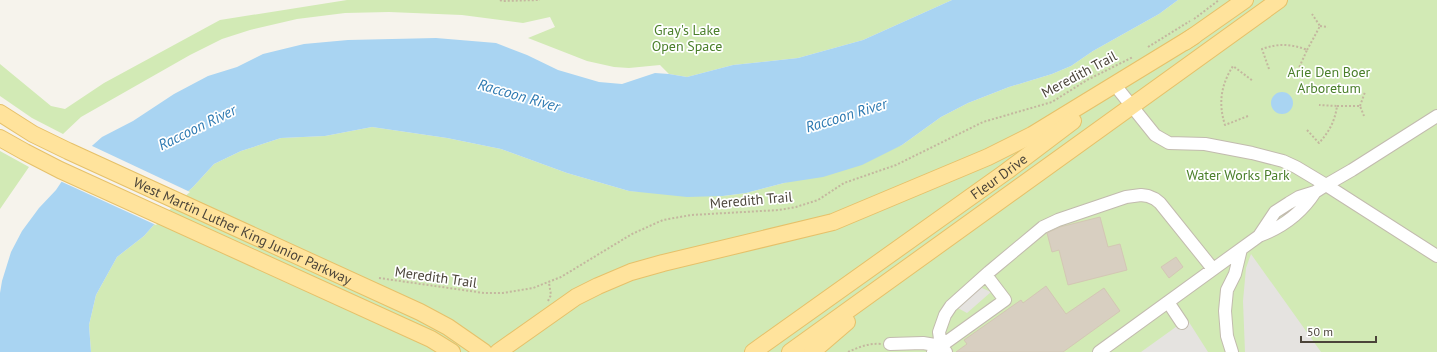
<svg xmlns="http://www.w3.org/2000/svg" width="1437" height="352" font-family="'PT Sans',sans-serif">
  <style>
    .green { fill: #d2eab5 }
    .parking { fill: #e5e3e0 }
    .water { fill: #a9d4f2 }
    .pier { fill: #f6f3ec }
    .building { fill: #d8cfc1; stroke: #d3c7b4 }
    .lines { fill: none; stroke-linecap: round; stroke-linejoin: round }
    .minor-casing { stroke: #c2bbae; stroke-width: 14 }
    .major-casing { stroke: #e6c16a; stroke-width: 18 }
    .path { stroke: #c4b79f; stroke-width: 2; stroke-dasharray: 2 2; stroke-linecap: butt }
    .minor { stroke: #fff; stroke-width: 12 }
    .major { stroke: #ffe39c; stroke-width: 16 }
    .labels { text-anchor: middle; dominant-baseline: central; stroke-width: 3.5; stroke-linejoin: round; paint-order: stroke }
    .park-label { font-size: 14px; fill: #4a7f2a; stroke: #fff }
    .street-label { font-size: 14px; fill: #4b4439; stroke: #fff }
    .water-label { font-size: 15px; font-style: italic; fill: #2e7ab2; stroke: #fff }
  </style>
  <rect width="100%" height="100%" fill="#f6f3ec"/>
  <path class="green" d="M347 0H952L863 40 798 58 733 65 687 77 669 74 660 65 629 68 614 67 587 61 528 38 555 27 550 17 523 23 462 15 389 12 345 13 297 19 250 30 222 39 190 55 81 117 63 134 32 118 0 96V64L51 106 65 109 104 83 220 20Z
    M1178 0H1437V352H91L89 325 96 295 117 257 144 236 166 211 193 187 214 164 241 151 281 138 325 136 372 127 447 138 501 149 567 173 629 191 723 196 746 193 784 183 902 145 941 117 968 103 1009 87 1052 74 1071 66 1093 51 1159 14Z
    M0 151 29 167 0 209Z"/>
  <path class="parking" d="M1251 254 1321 352H1245L1243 301 1246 268Z
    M975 285 991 292 967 313 952 305Z
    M1187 319 1208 352H1141Z"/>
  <path class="water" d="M952 0H1178L1159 14 1093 51 1071 66 1052 74 1009 87 968 103 941 117 902 145 862 165 823 177 784 183 746 193 723 196 687 197 629 191 567 173 501 149 447 138 372 127 325 136 281 138 241 151 214 164 193 187 166 211 144 236 117 257 96 295 89 325 91 352H0V293L2 281 11 252 22 231 39 208 56 190 76 160 102 137 133 121 174 94 208 76 237 67 263 54 304 44 348 40 436 38 496 43 527 55 558 70 599 82 622 84 655 73 669 74 687 77 733 65 798 58 863 40Z
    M1271 103a11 11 0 1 1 22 0a11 11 0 1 1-22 0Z"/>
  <path class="pier" d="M90 145 190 192 167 212 156 225 60 181 75 159Z"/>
  <path class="building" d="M1100 217 1108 247 1120 244 1127 270 1068 285 1059 250 1052 252 1047 233 1060 227Z
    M1176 257 1183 267 1169 278 1161 267Z
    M1046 286 1066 314 1104 288 1120 311 1063 352H956L967 344 964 340 1021 300 1023 303Z"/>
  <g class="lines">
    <defs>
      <path id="minor" d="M1118 89 1155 135 1169 143 1205 144 1252 153 1283 161 1296 167 1326 185 1437 256
        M1259 236 1275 212 1289 203 1299 197 1315 192 1326 185 1352 170 1437 116
        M1168 302 1182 323
        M890 344 923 343 941 346 933 352
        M941 346 1005 300 986 275
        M946 352 941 346 939 332 945 315 951 306 989 272 1043 227 1058 220 1126 197 1141 195 1148 196 1155 199 1160 203 1213 269
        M1099 352 1259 236C1283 227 1301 214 1315 192
        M1232 352 1227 336 1225 311 1227 290 1235 274 1241 249"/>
      <g id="major">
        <path d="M1185 42 1245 0"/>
        <path id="s1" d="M0 113 33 134 68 151 420 312 448 327 484 352"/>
        <path d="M0 138 25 152 60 170 431 339 452 352"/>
        <path d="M498 352 576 297 598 286 631 272 663 263 833 222 988 157 1032 135 1194 36"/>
        <path id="s2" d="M753 352 1007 171 1073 121"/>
        <path d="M790 352 1279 0"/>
        <path d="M812 352 847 322"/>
      </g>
    </defs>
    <use href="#minor" class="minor-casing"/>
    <use href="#major" class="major-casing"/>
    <path class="path" d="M500 0 502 1 540 0
      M1194 19 1219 0
      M1320 26 1328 27
      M1148 47 1190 21
      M1307 50 1320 26 1312 14
      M1269 69 1262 49C1278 43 1292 44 1307 50L1298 70
      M1337 106H1360L1364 116
      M1360 106 1365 92
      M1248 116 1225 125C1218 103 1221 85 1233 66L1253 81
      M1307 130 1319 143C1329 132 1335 121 1337 106L1319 105
      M379 278 484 293H503L533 288 561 277 632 234 663 220 691 215 779 210 796 207 818 200 844 183 896 165 983 122 1052 102 1087 80 1133 57
      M548 301 551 295 549 283
      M848 352C859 347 869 343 881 344"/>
    <use href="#minor" class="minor"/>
    <use href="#major" class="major"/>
  </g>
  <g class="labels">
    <g class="park-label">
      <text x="687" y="30">Gray's Lake<tspan x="687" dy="16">Open Space</tspan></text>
      <text x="1329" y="72">Arie Den Boer<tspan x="1329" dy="16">Arboretum</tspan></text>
      <text x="1238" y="175">Water Works Park</text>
    </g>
    <g class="street-label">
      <text transform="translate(1079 74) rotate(-28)">Meredith Trail</text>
      <text stroke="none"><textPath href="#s2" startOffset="302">Fleur Drive</textPath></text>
      <text transform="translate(751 200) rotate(-5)">Meredith Trail</text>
      <text stroke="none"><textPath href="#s1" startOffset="270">West Martin Luther King Junior Parkway</textPath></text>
      <text transform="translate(436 277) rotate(8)">Meredith Trail</text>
    </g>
    <g class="water-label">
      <text transform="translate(519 95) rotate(16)">Raccoon River</text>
      <text transform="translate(846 115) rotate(-17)">Raccoon River</text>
      <text transform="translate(197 127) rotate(-26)">Raccoon River</text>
    </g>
  </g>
  <path d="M1301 336v6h75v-6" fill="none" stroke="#4b4439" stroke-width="2"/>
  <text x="1307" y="336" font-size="12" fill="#4b4439" stroke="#ffffff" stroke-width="3" paint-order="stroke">50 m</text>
</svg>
